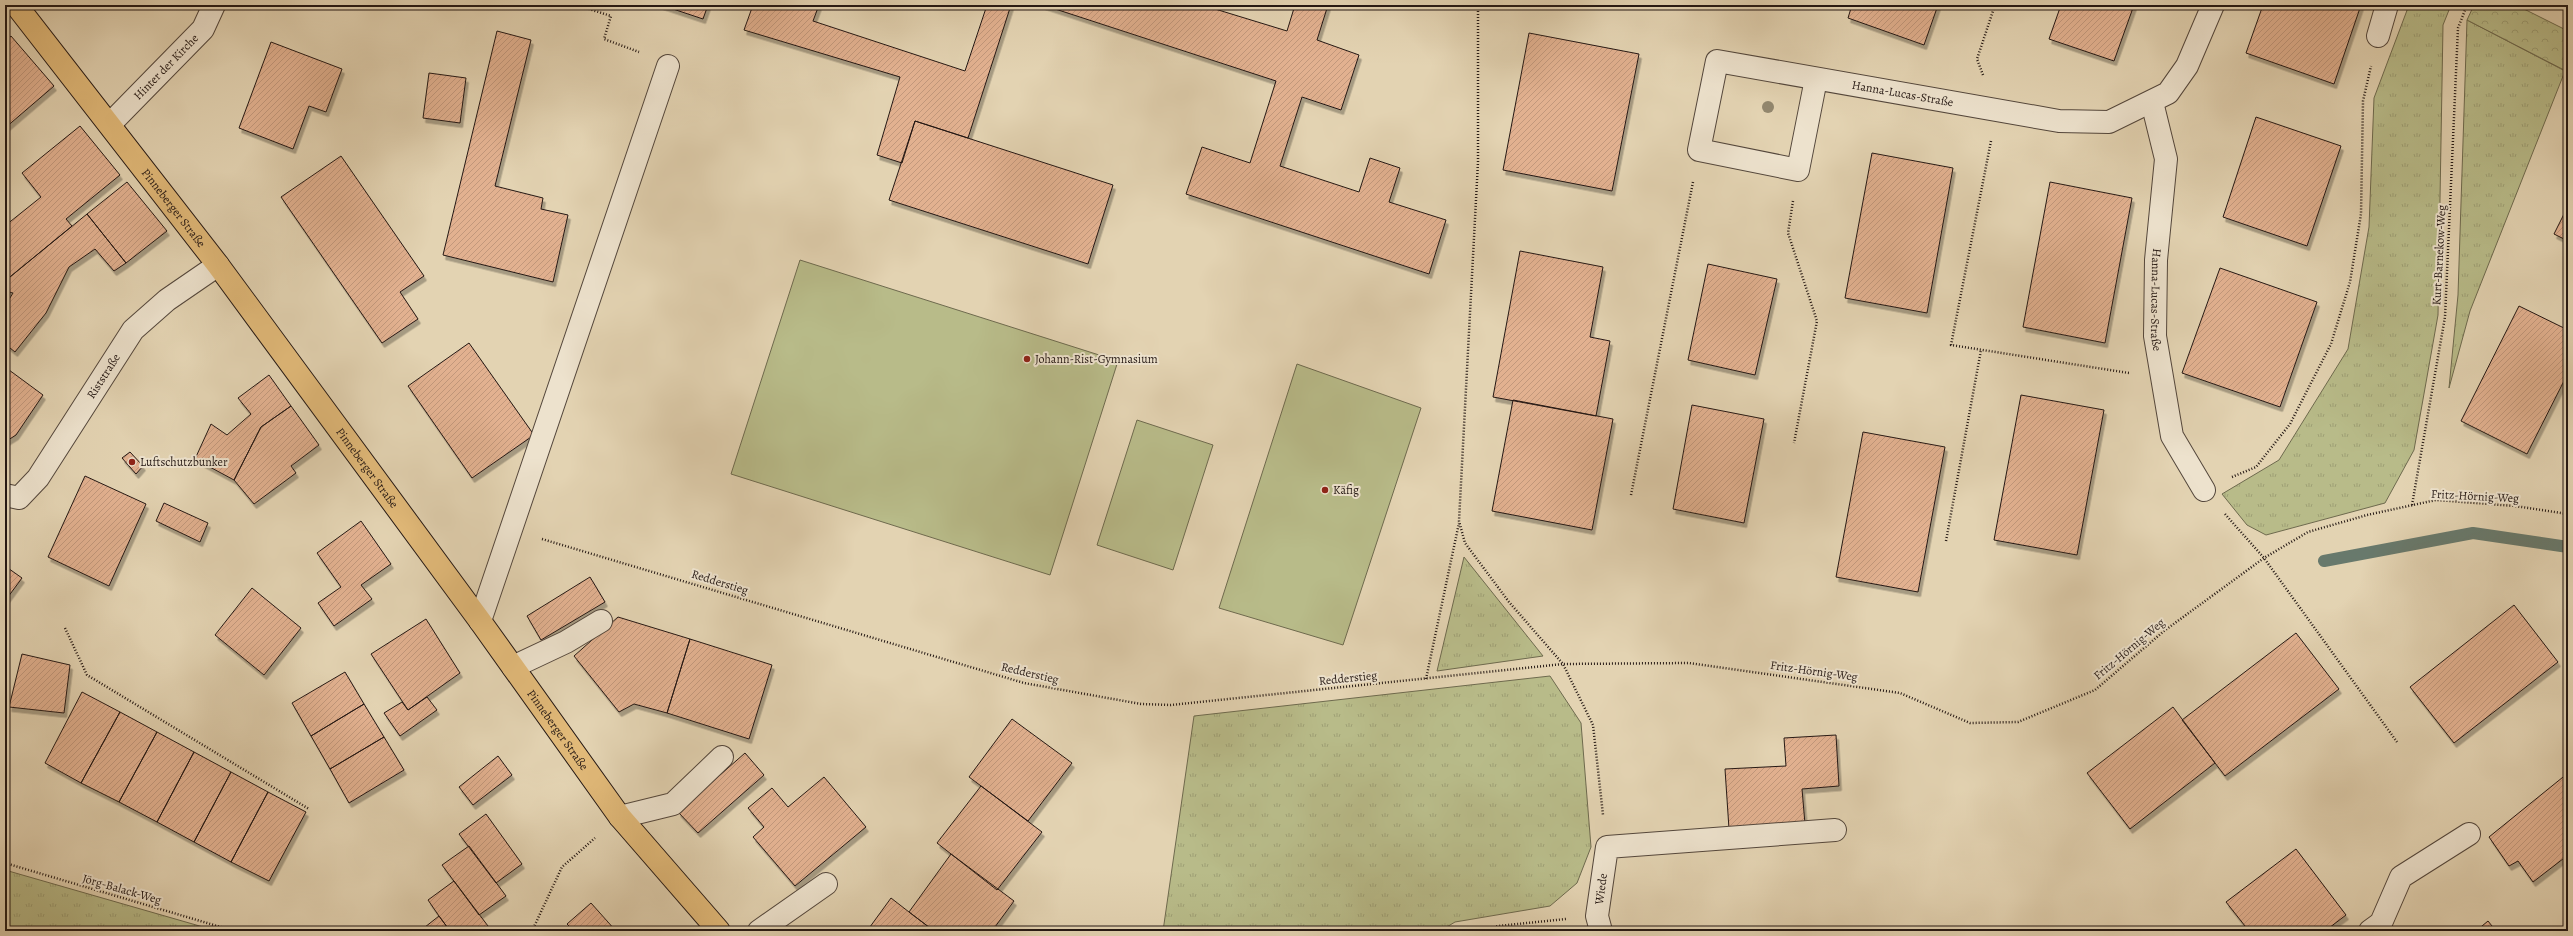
<svg xmlns="http://www.w3.org/2000/svg" width="2573" height="936" font-family="Alegreya,serif">
  <style>
    .grass { fill: url(#grass-tufts); stroke: #6e6a4e }
    .forest { fill: url(#forest-crowns); stroke: #6e6a4e }
    .park { fill: #b8bb89; stroke: #6e6a4e }
    .lines { fill: none; stroke-linecap: round; stroke-linejoin: round }
    .stream { stroke: #68796c; stroke-width: 12 }
    .building { fill: url(#building-hatch); stroke: #241814; filter: url(#shadow) }
    .minor-casing { stroke: #54473c; stroke-width: 24 }
    .major-casing { stroke: #241814; stroke-width: 24 }
    .path { stroke: #241814; stroke-width: 2.5; stroke-dasharray: 1 2; stroke-linecap: butt }
    .minor { stroke: #ede2cd; stroke-width: 22 }
    .major { stroke: #e2ba79; stroke-width: 22 }
    .tree { fill: #92876e }
    .poi-dot { fill: #8f2418; stroke: #ede2cd; stroke-width: 1.5 }
    .labels { text-anchor: middle; dominant-baseline: central; stroke-width: 4; stroke-linejoin: round; paint-order: stroke }
    .street-label { font-size: 12px; fill: #241814; stroke: #ede2cd }
    .poi-label { font-size: 12px; fill: #241814; stroke: #ede2cd; text-anchor: start }
  </style>
  <defs>
    <pattern id="grass-tufts" width="24" height="20" patternUnits="userSpaceOnUse"><rect width="24" height="20" fill="#b8bb89"/><path d="M3 7l-1-3M5 7V3M7 7l1-3M15 17l-1-3M17 17v-4M19 17l1-3" fill="none" stroke="#9ea075"/></pattern>
    <pattern id="forest-crowns" width="20" height="18" patternUnits="userSpaceOnUse"><rect width="20" height="18" fill="#b8bb89"/><path d="M2 6a3 3 0 1 1 6 0M12 15a3 3 0 1 1 6 0" fill="none" stroke="#9ea075"/></pattern>
    <pattern id="building-hatch" width="6" height="6" patternUnits="userSpaceOnUse"><rect width="6" height="6" fill="#e2b190"/><path d="M-1 1l2-2M0 6l6-6M5 7l2-2" fill="none" stroke="#c2987b"/></pattern>
    <filter id="shadow"><feDropShadow dx="2.5" dy="4.5" stdDeviation="0" flood-color="#0004"/></filter>
  </defs>
  <rect width="100%" height="100%" fill="#e3d3b2"/>
  <filter id="stains"><feTurbulence type="fractalNoise" baseFrequency=".005" numOctaves="4"/><feColorMatrix values="0 0 0 0 .2 0 0 0 0 .09 0 0 0 0 .02 0 0 0 .5 -.17"/></filter>
  <radialGradient id="worn" r=".72"><stop offset=".6" stop-color="#630" stop-opacity="0"/><stop offset="1" stop-color="#630" stop-opacity=".3"/></radialGradient>
  <path class="grass" d="M2409 5H2451L2443 25 2438 315 2414 450 2385 503 2266 535 2247 525 2222 494 2279 460 2348 349 2369 227 2374 98Z
    M2467 20 2565 71 2470 311 2449 388 2458 295Z
    M1464 557 1543 656 1437 671Z
    M1550 676 1581 723 1591 847 1577 883 1550 906 1455 922 1440 931H1163L1194 716Z
    M5 870 217 931H5Z"/>
  <path class="forest" d="M2474 5H2526L2524 9 2568 31V72L2467 20Z"/>
  <path class="park" d="M800 260 1118 361 1050 575 731 474Z
    M1297 364 1421 408 1343 645 1219 608Z
    M1137 420 1213 445 1173 570 1097 545Z"/>
  <g class="lines">
    <path class="stream" d="M2324 561 2473 533 2568 547"/>
  </g>
  <path class="building" d="M661 5H708L703 19Z
    M753 5H819L813 21 965 71 987 5H1011L968 138 915 121 902 163 877 155 900 77 744 30Z
    M1043 5H1202L1287 31 1295 5H1328L1317 40 1359 55 1341 110 1302 97 1280 166 1359 192 1370 158 1400 168 1389 202 1446 220 1429 274 1186 194 1202 147 1250 163 1276 81Z
    M1852 5H1938L1924 45 1848 18Z
    M2061 5H2134L2114 61 2049 39Z
    M2263 5H2361L2334 84 2246 53Z
    M497 31 531 40 495 186 543 198 541 209 568 215 553 282 443 255Z
    M1529 33 1639 54 1612 191 1503 170Z
    M11 36 54 86 5 128V41Z
    M271 42 342 69 326 112 309 106 293 149 239 128Z
    M429 73 466 78 460 123 423 118Z
    M2256 117 2341 146 2307 246 2223 217Z
    M915 121 1113 185 1088 264 889 200Z
    M80 126 120 175 66 219 72 226 5 281V224L6 225 41 197 22 173Z
    M1872 153 1953 168 1927 313 1845 298Z
    M341 156 424 276 400 292 418 319 382 343 281 197Z
    M127 182 167 231 126 263 87 214Z
    M2050 182 2132 198 2105 343 2023 327Z
    M2568 206V241L2554 234Z
    M87 214 126 263 114 271 95 249 69 267 46 313 15 352 5 344V306L13 293 5 291V281Z
    M1520 251 1603 267 1590 337 1610 341 1596 416 1493 397Z
    M1708 264 1777 279 1755 375 1688 360Z
    M2220 268 2317 302 2280 407 2182 373Z
    M2519 306 2568 330V373L2527 454 2461 421Z
    M469 343 534 435 472 478 408 386Z
    M5 367 43 395 16 435 5 442Z
    M269 375 291 406 261 427 234 480 195 459 211 424 227 435 251 414 238 398Z
    M2021 395 2104 410 2077 555 1994 540Z
    M1513 400 1613 419 1592 530 1492 511Z
    M1692 405 1764 419 1744 523 1673 509Z
    M291 406 319 445 291 466 296 473 254 504 234 480 261 427Z
    M1863 432 1945 447 1918 592 1836 577Z
    M130 452 143 466 136 474 122 458Z
    M85 476 146 504 109 586 48 557Z
    M164 503 208 523 200 542 156 521Z
    M361 521 391 564 361 585 372 599 334 626 318 603 341 587 317 553Z
    M5 566 22 578 5 601Z
    M590 577 605 602 541 640 527 616Z
    M252 588 301 628 264 675 215 635Z
    M2514 605 2558 662 2454 743 2410 687Z
    M618 617 690 639 667 713 634 704 619 712 574 656Z
    M426 619 460 673 408 710 371 654Z
    M2296 633 2339 689 2225 776 2182 720Z
    M690 639 772 665 749 739 667 713Z
    M22 654 70 665 64 713 9 707Z
    M345 672 364 704 311 736 292 703Z
    M82 692 120 712 81 783 45 763Z
    M427 697 437 710 400 736 384 713 402 702 408 710Z
    M364 704 384 737 330 769 311 736Z
    M2173 707 2215 763 2130 829 2087 773Z
    M120 712 157 732 119 802 81 783Z
    M1012 719 1072 763 1028 821 969 777Z
    M157 732 194 752 157 822 119 802Z
    M1836 735 1839 786 1802 789 1805 824 1729 829 1725 769 1786 766 1784 738Z
    M384 737 404 770 349 803 330 769Z
    M194 752 231 772 194 842 157 822Z
    M745 753 764 775 698 833 678 812Z
    M498 756 512 775 473 805 459 787Z
    M231 772 268 792 231 862 194 842Z
    M2568 773V855L2533 882 2518 861 2509 866 2489 837Z
    M824 777 866 827 795 886 753 837 764 827 748 808 772 788 788 807Z
    M981 786 1042 832 997 890 937 843Z
    M268 792 306 812 269 881 231 862Z
    M486 814 522 864 496 883 459 834Z
    M469 846 506 896 479 915 442 865Z
    M2296 849 2346 915 2325 931H2249L2226 902Z
    M951 854 1014 901 992 931H934L909 912Z
    M454 881 491 930 490 931H450L439 916 428 900Z
    M891 898 909 912 934 931H867Z
    M591 903 616 931H574L567 924Z
    M439 916 450 931H420Z
    M2488 921 2496 931H2476Z"/>
  <g class="lines">
    <defs>
      <g id="minor">
        <path d="M2378 36 2387 5"/>
        <path id="s1" d="M1816 79 1798 170 1699 150 1717 61 2059 121 2109 122 2168 93 2187 66 2213 5"/>
        <path id="s2" d="M2152 102 2166 159 2156 260 2155 336 2172 436 2204 490"/>
        <path id="s3" d="M110 124 203 29 214 5"/>
        <path id="s4" d="M5 495 19 498 38 478 133 330 167 300 218 265"/>
        <path d="M480 621 668 66"/>
        <path d="M513 667 566 642 601 621"/>
        <path d="M620 817 673 804 722 757"/>
        <path d="M759 931 826 884"/>
        <path id="s5" d="M1601 931 1597 916 1607 847 1835 830"/>
        <path d="M2370 931 2381 923 2401 877 2469 834"/>
      </g>
      <g id="major">
        <path id="s6" d="M16 5 218 265 480 621 620 817 719 931"/>
      </g>
    </defs>
    <use href="#minor" class="minor-casing"/>
    <use href="#major" class="major-casing"/>
    <path class="path" d="M587 5 586 8 611 16 604 39 639 52
      M1478 5V162L1459 521 1465 543 1509 602 1563 664 1593 725 1603 815
      M1983 75 1977 59 1995 5
      M1991 141 1951 345 2129 373
      M1793 201 1788 233 1817 321 1794 443
      M2232 477 2256 467 2290 424 2331 344 2350 282 2361 214 2363 101 2371 66
      M1631 495 1693 182
      M2412 505 2445 317 2458 28 2467 5
      M2225 514 2264 558 2397 742
      M542 539 1024 683 1141 704 1171 705 1563 664 1689 663 1900 693 1970 723 2018 722 2095 690 2164 631 2264 558 2308 532 2367 515 2436 500 2515 506 2568 514
      M1946 541 1981 350
      M65 628 87 675 309 809
      M1426 679 1459 523
      M5 863 234 931
      M532 931 562 867 595 838
      M1482 931 1498 926 1566 919"/>
    <use href="#minor" class="minor"/>
    <use href="#major" class="major"/>
  </g>
  <circle class="tree" cx="1768" cy="107" r="6"/>
  <g class="poi-dot">
    <circle cx="1027" cy="359" r="4"/>
    <circle cx="132" cy="462" r="4"/>
    <circle cx="1325" cy="490" r="4"/>
  </g>
  <g class="labels">
    <g class="street-label">
      <text stroke="none"><textPath href="#s3" startOffset="80">Hinter der Kirche</textPath></text>
      <text stroke="none"><textPath href="#s1" startOffset="473">Hanna-Lucas-Straße</textPath></text>
      <text stroke="none"><textPath href="#s6" startOffset="257">Pinneberger Straße</textPath></text>
      <text transform="translate(2439 255) rotate(-87)">Kurt-Barnekow-Weg</text>
      <text stroke="none"><textPath href="#s2" startOffset="200">Hanna-Lucas-Straße</textPath></text>
      <text stroke="none"><textPath href="#s4" startOffset="163">Riststraße</textPath></text>
      <text stroke="none"><textPath href="#s6" startOffset="581">Pinneberger Straße</textPath></text>
      <text transform="translate(2475 496) rotate(3)">Fritz-Hörnig-Weg</text>
      <text transform="translate(720 582) rotate(17)">Redderstieg</text>
      <text transform="translate(2129 649) rotate(-40)">Fritz-Hörnig-Weg</text>
      <text transform="translate(1814 671) rotate(8)">Fritz-Hörnig-Weg</text>
      <text transform="translate(1030 673) rotate(13)">Redderstieg</text>
      <text transform="translate(1348 678) rotate(-6)">Redderstieg</text>
      <text stroke="none"><textPath href="#s6" startOffset="905">Pinneberger Straße</textPath></text>
      <text transform="translate(122 889) rotate(16)">Jörg-Balack-Weg</text>
      <text stroke="none"><textPath href="#s5" startOffset="43">Wiede</textPath></text>
    </g>
    <g class="poi-label">
      <text x="1035" y="359">Johann-Rist-Gymnasium</text>
      <text x="140" y="462">Luftschutzbunker</text>
      <text x="1333" y="490">Käfig</text>
    </g>
  </g>
  <rect width="2573" height="936" fill="none" stroke="#e3d3b2" stroke-width="20"/>
  <rect x="6" y="6" width="2561" height="924" fill="none" stroke="#241814" stroke-width="2"/>
  <rect x="10" y="10" width="2553" height="916" fill="none" stroke="#241814"/>
  <rect width="100%" height="100%" filter="url(#stains)"/>
  <rect width="100%" height="100%" fill="url(#worn)"/>
</svg>
